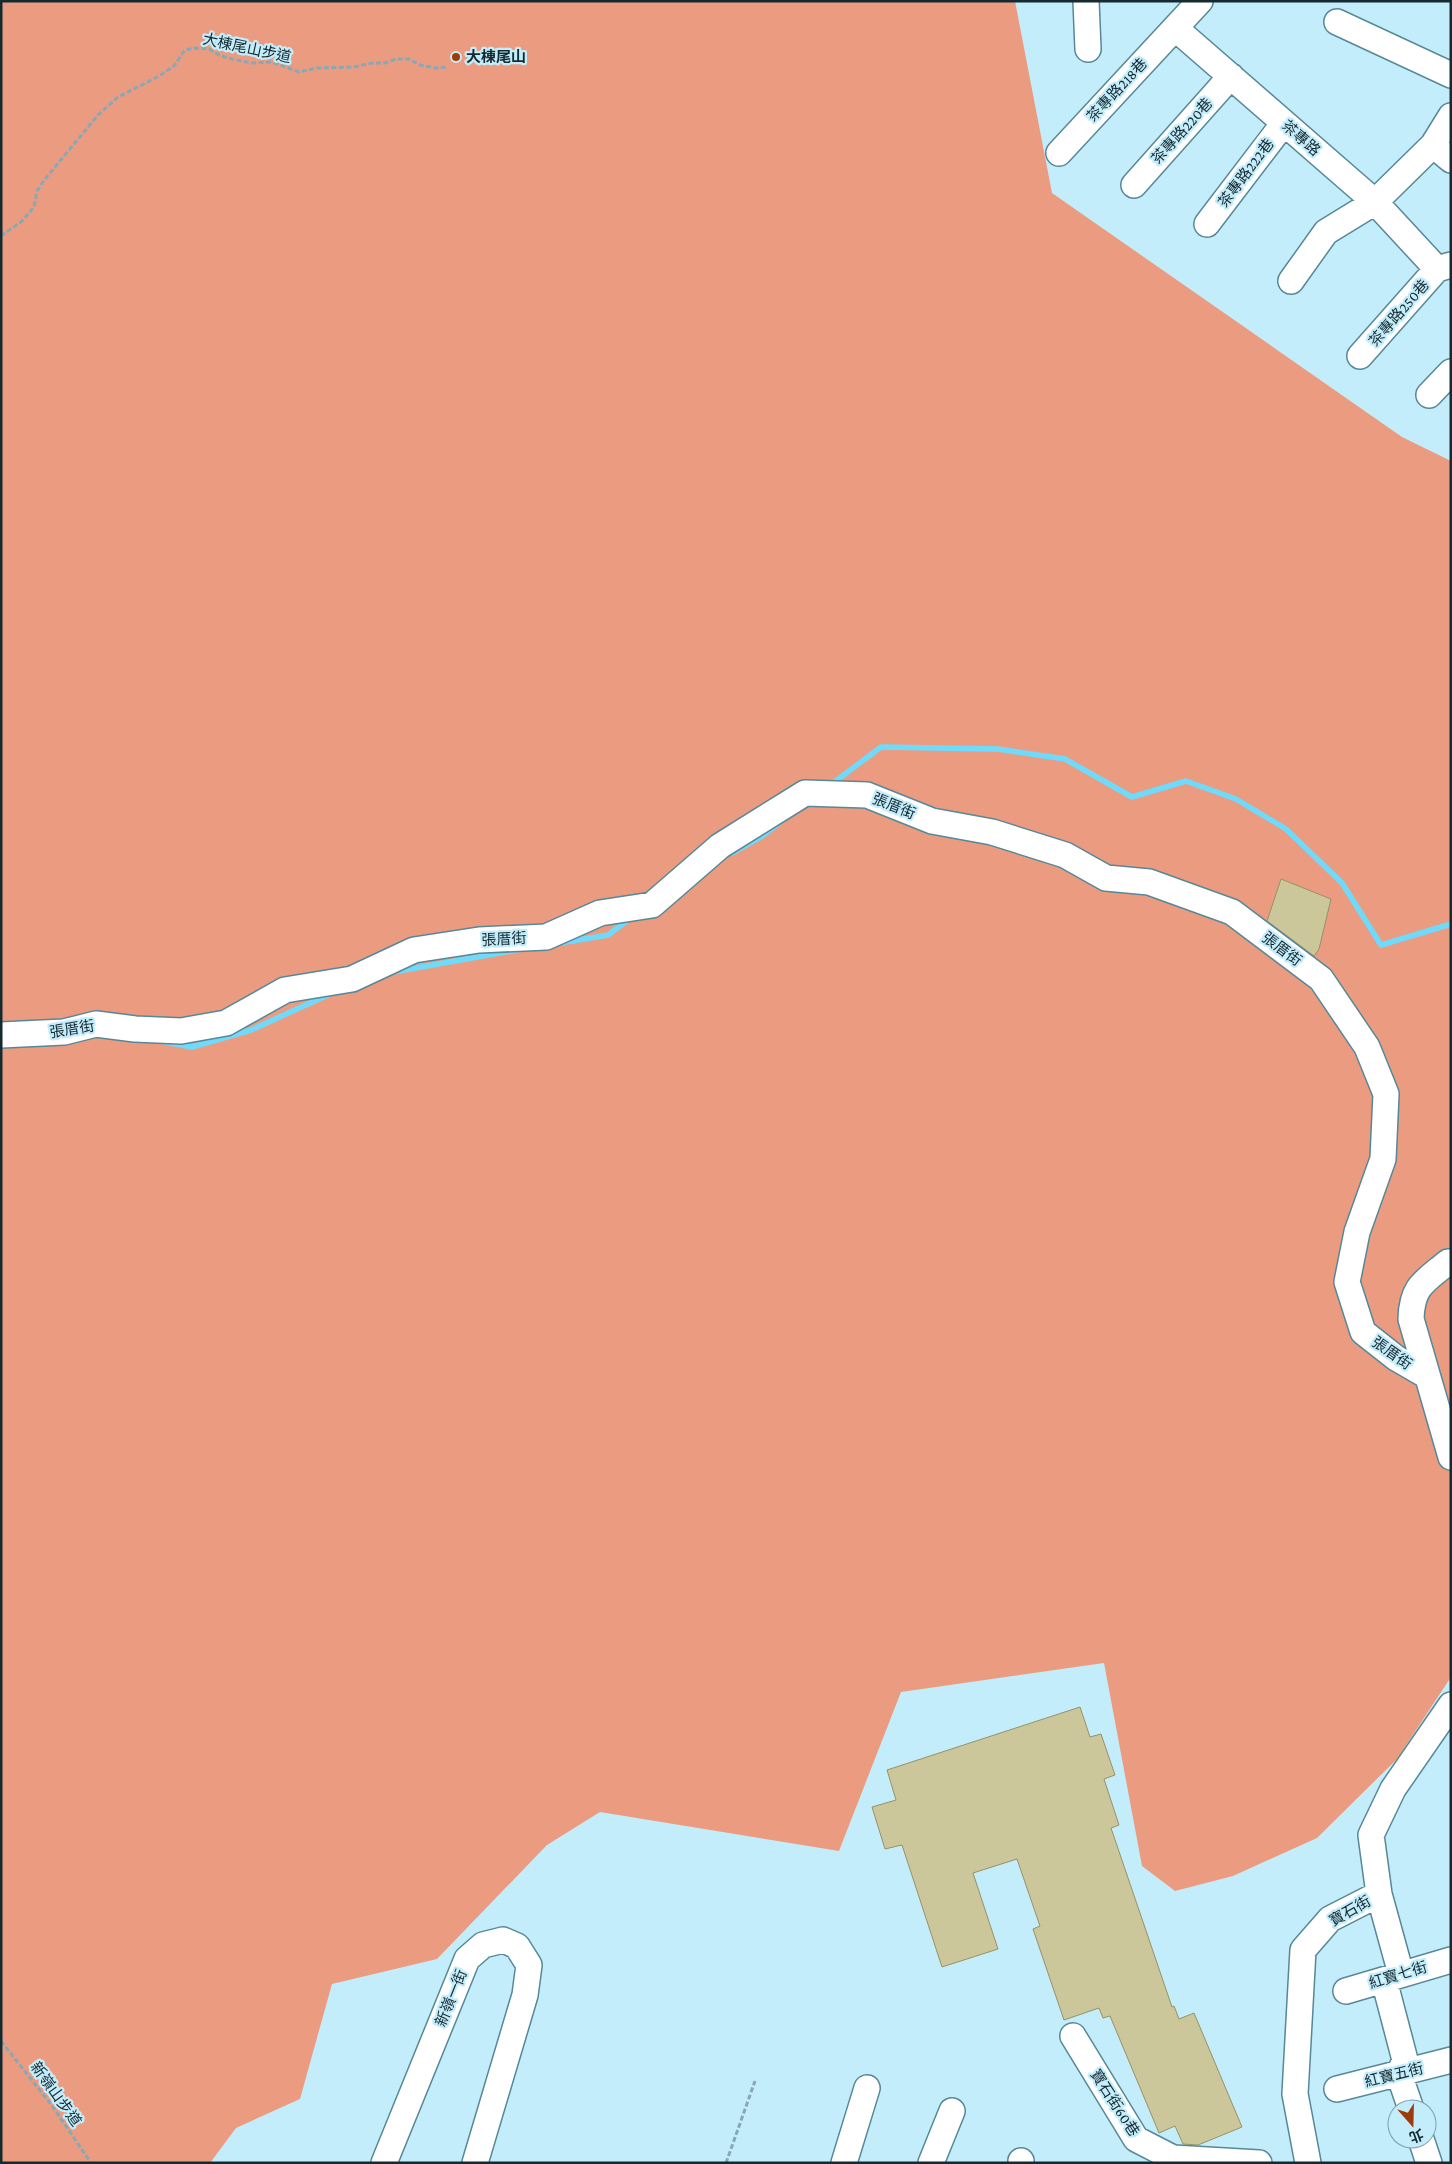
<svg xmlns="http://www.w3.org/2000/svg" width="1452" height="2164" font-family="'Crimson Pro','Noto Sans TC',serif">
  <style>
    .green { fill: #eb9c80 }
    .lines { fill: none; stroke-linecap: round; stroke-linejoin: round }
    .stream { stroke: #6fdbfc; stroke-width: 5.5 }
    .building { fill: #ccc69b; stroke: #979167 }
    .minor-casing { stroke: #578898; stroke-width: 28 }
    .path { stroke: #87a8b4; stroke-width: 3; stroke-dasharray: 5 2.5; stroke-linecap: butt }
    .minor { stroke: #fff; stroke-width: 25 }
    .poi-dot { fill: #9f3a0a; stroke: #c4edfb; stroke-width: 2 }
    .labels { text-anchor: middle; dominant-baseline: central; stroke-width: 4.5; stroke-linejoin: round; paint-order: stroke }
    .street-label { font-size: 15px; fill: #152930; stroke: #c4edfb }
    .poi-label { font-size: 15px; font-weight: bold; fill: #152930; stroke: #c4edfb; text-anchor: start }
  </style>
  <rect width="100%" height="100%" fill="#c4edfb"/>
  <path class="green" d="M1 1H1015L1052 193 1402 437 1451 461V1677L1397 1759 1317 1838 1233 1876 1175 1891 1142 1866 1104 1663 901 1692 839 1851 600 1812 547 1845 437 1959 332 1984 300 2099 236 2128 210 2163H1Z"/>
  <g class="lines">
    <path class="stream" d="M829 786 881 747 998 749 1065 759 1132 797 1186 781 1236 799 1286 829 1342 883 1381 945 1451 924
      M732 853 762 836 779 823
      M560 943 608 935 632 917
      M393 972 517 950
      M165 1042 192 1047 251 1030 330 994"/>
  </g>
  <path class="building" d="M1281 879 1331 899 1319 949 1314 956 1267 921Z
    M1080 1707 1090 1737 1101 1734 1115 1775 1104 1779 1119 1825 1111 1828 1172 2007 1174 2006 1179 2019 1194 2013 1242 2127 1198 2145 1183 2144 1175 2126 1159 2133 1110 2016 1103 2018 1099 2008 1064 2020 1033 1929 1040 1926 1017 1859 973 1873 998 1949 942 1967 902 1845 885 1849 872 1807 896 1800 887 1770Z"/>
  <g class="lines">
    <defs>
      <path id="minor" d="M1086 1 1088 49
        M1337 22 1451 75
        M1175 28 1375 202 1437 269 1451 265
        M1433 145 1451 160
        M1059 153 1200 1
        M1134 185 1231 76
        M1207 224 1284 123
        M1291 281 1326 232 1375 202 1433 145 1451 116
        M1360 356 1437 269
        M1429 395 1451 372
        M1 1035 64 1032 96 1024 135 1029 181 1031 226 1023 285 990 352 979 414 950 479 940 546 937 600 913 652 905 720 846 805 793 867 795 932 821 992 832 1065 855 1106 878 1149 882 1232 912 1321 979 1367 1047 1386 1094 1383 1159 1357 1232 1347 1282 1363 1332 1396 1358 1427 1376
        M1451 1262H1448C1424 1282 1412 1286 1411 1319L1451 1457
        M1379 1894 1401 1974
        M1384 1980 1405 2060 1399 2074 1411 2109
        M1346 1991 1451 1960
        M1073 2036 1136 2139 1173 2158 1259 2163
        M1337 2089 1451 2060
        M1421 2139 1429 2163
        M384 2163 467 1959 483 1945 503 1940 517 1946 529 1965 525 1995 475 2163
        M844 2163 867 2088
        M931 2163 952 2111
        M1021 2163V2161
        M1308 2163 1295 2094 1303 1950 1330 1919 1379 1894 1371 1835 1393 1789 1451 1705"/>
    </defs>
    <use href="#minor" class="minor-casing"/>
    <path class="path" d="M1 236 22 221 34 207 37 191 45 179 98 115 118 97 159 76 174 66 185 50 195 48 209 49 221 56 232 59 252 63 272 62 299 72 317 68 354 67 372 63H385L396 59H409L420 65 435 68 448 67
      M1 2041 53 2107 91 2163
      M726 2163 755 2081"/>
    <use href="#minor" class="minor"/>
  </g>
  <circle class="poi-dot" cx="456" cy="57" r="5"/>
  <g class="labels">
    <g class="street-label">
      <text transform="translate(247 48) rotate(12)">大棟尾山步道</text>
      <text transform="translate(1117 90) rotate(-47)">茶專路218巷</text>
      <text transform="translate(1182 131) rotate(-48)">茶專路220巷</text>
      <text transform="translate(1301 138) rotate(41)">茶專路</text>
      <text transform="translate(1246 173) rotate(-53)">茶專路222巷</text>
      <text transform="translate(1399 313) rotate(-49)">茶專路250巷</text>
      <text transform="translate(894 806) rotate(22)">張厝街</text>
      <text transform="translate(504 939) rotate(-3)">張厝街</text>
      <text transform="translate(1282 949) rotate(37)">張厝街</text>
      <text transform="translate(72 1029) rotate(-9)">張厝街</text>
      <text transform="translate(1392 1353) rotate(35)">張厝街</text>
      <text transform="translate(1350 1911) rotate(-30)">寶石街</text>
      <text transform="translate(1398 1975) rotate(-17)">紅寶七街</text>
      <text transform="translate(451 1998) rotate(-68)">新嶺一街</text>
      <text transform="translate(1394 2075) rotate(-14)">紅寶五街</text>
      <text transform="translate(56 2094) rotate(54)">新嶺山步道</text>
      <text transform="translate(1115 2103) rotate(57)">寶石街60巷</text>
    </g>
    <g class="poi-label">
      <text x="466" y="57">大棟尾山</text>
    </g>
  </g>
  <rect width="1452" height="2164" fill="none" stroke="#152930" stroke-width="5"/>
  <g transform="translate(1412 2124) rotate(160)"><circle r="24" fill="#c4edfb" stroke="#7e9faa"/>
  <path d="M0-4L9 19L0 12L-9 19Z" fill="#9f3a0a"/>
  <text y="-8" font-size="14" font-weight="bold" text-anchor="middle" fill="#152930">北</text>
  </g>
</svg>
